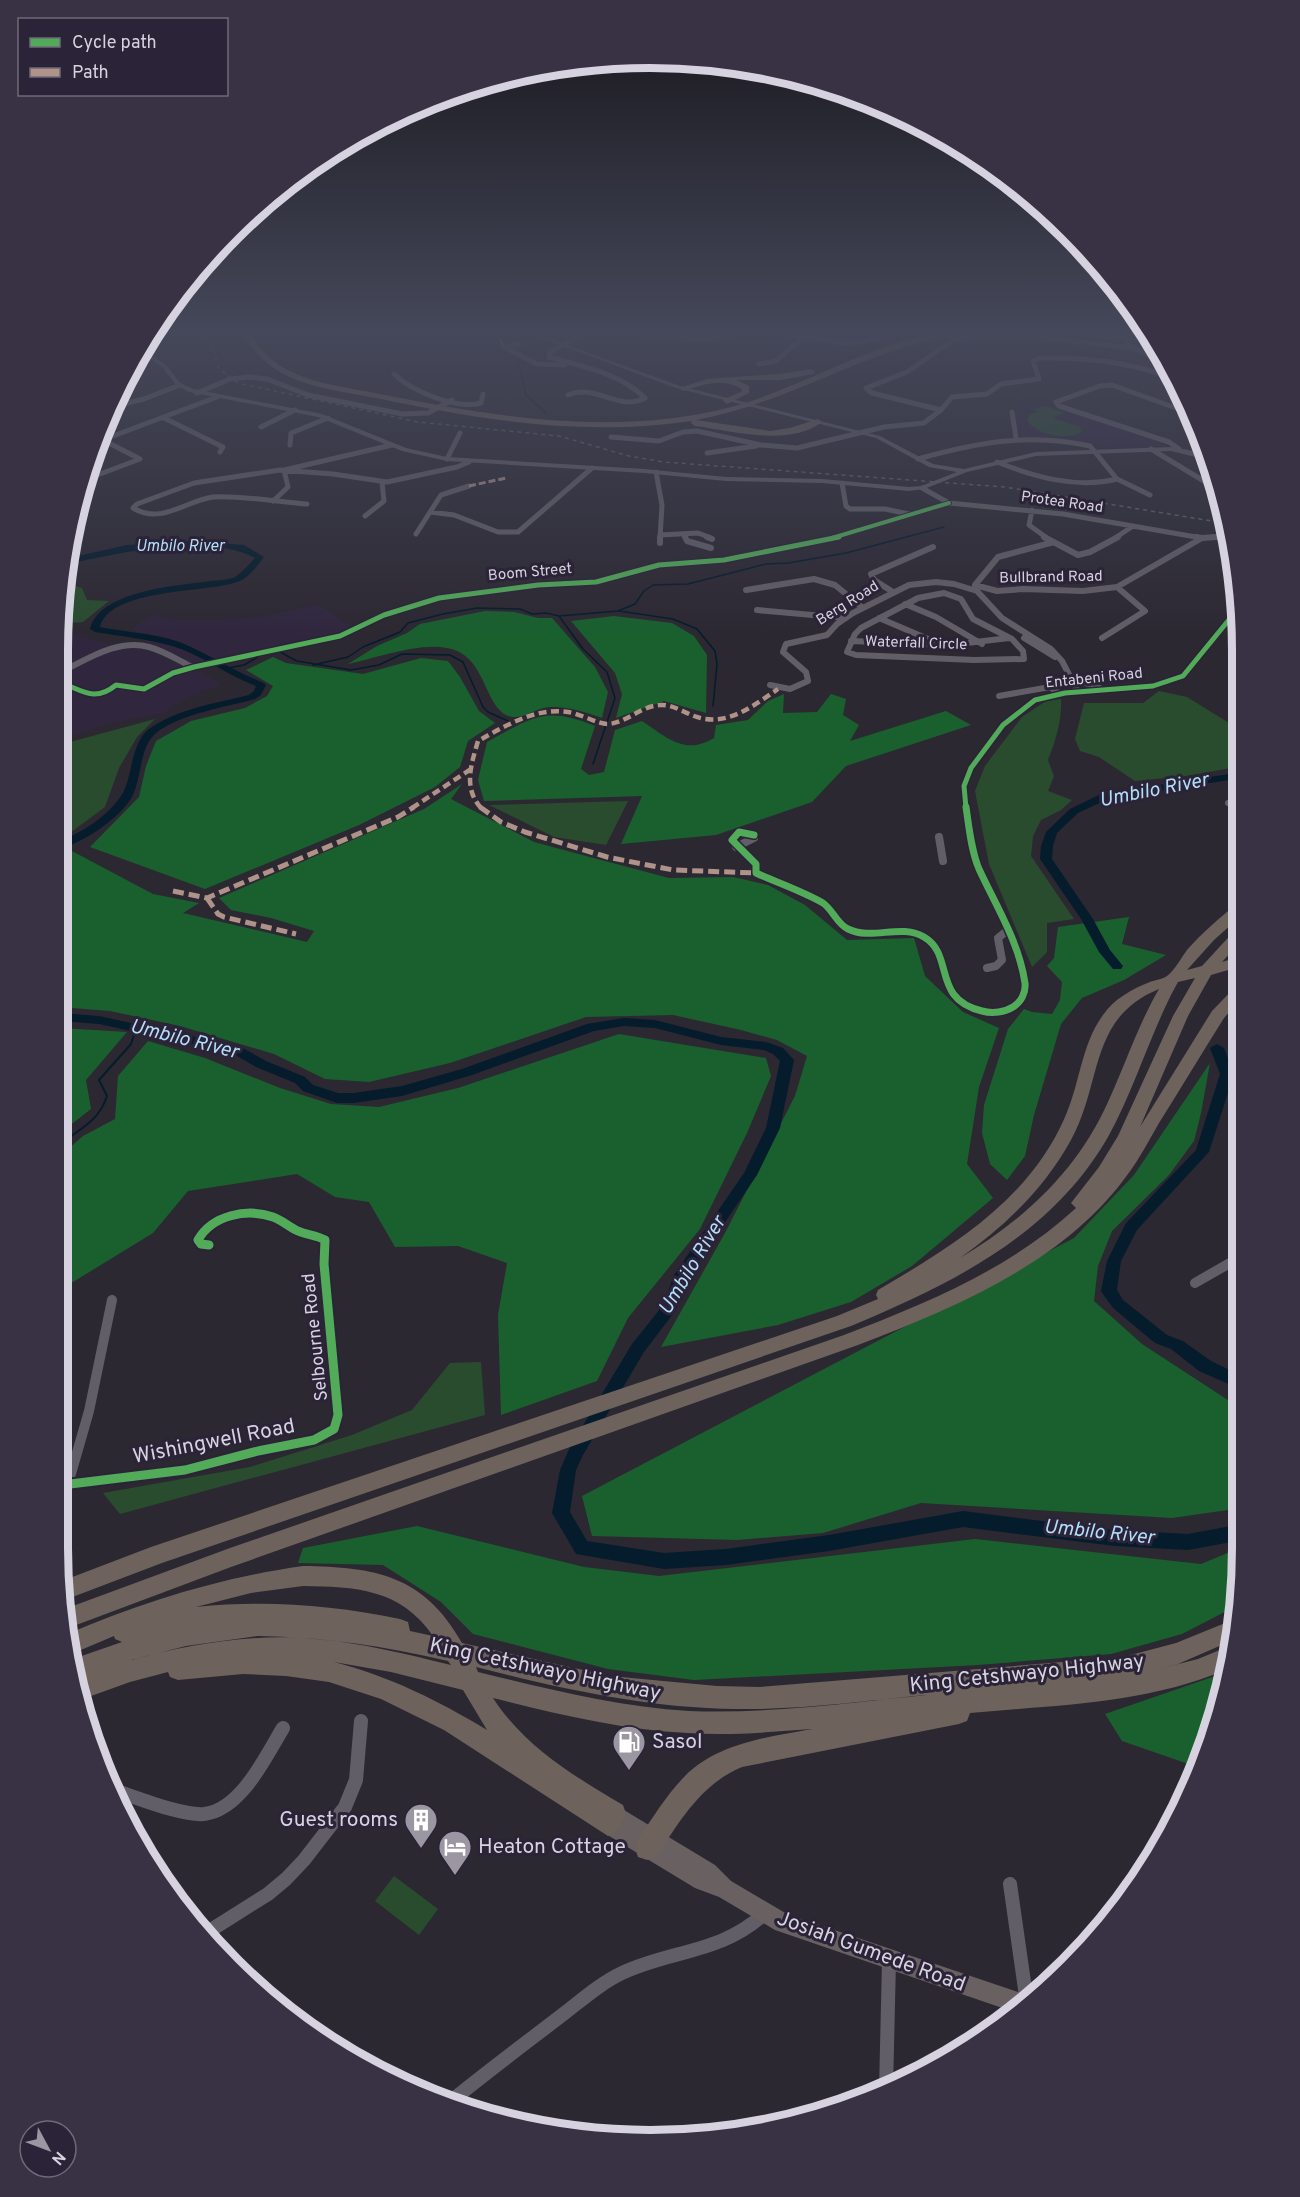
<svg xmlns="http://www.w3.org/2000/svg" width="1300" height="2197" font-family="Overpass,sans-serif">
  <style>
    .built { fill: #30273f }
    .green { fill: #294c2f }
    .forest { fill: #19602e }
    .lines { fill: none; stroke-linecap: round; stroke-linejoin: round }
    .stream-far1 { stroke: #041c2c; stroke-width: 1.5 }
    .stream { stroke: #041c2c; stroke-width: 2 }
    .river { fill: #041c2c; fill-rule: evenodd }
    .street-far4 { stroke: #625e67; stroke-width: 5 }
    .street-far3 { stroke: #625e67; stroke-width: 6 }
    .street-far2 { stroke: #625e67; stroke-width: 8 }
    .street-far1 { stroke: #625e67; stroke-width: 10 }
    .street { stroke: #625e67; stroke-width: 14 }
    .secondary { fill: #625e67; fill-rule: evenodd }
    .primary { fill: #696161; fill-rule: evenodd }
    .highway { fill: #6d625c; fill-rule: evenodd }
    .rail { stroke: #625f67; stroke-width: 1.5; stroke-dasharray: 4 4; stroke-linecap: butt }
    .quiet-far2 { stroke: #af9288; stroke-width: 3; stroke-dasharray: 7 3; stroke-linecap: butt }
    .quiet-far1 { stroke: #af9288; stroke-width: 4.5; stroke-dasharray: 8 4.5; stroke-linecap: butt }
    .quiet { stroke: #af9288; stroke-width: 5; stroke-dasharray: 11 5; stroke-linecap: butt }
    .cycleway-far3-casing { stroke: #2b2337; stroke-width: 6 }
    .cycleway-far2-casing { stroke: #2b2337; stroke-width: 8 }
    .cycleway-far1-casing { stroke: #2b2337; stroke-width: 10 }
    .cycleway-casing { stroke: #2b2337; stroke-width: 13 }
    .cycleway-far3 { stroke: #51ab58; stroke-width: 4 }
    .cycleway-far2 { stroke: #51ab58; stroke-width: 5 }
    .cycleway-far1 { stroke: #51ab58; stroke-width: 7 }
    .cycleway { stroke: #51ab58; stroke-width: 9 }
    .labels { text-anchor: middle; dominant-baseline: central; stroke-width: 6; stroke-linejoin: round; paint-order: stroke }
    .far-street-label { font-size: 15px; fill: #d6d2df; stroke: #2b2337 }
    .far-water-label { font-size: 16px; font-style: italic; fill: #b2defb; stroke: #2b2337 }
    .street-label { font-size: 18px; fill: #d6d2df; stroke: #2b2337 }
    .water-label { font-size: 20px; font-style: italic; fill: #b2defb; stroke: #2b2337 }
    .near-street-label { font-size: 21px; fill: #d6d2df; stroke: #2b2337 }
    .near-poi-label { font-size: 21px; fill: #d6d2df; stroke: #2b2337; text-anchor: start }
    .rim { fill: none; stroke: #d6d2df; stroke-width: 8 }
  </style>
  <rect width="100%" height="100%" fill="#2c2832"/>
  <path class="built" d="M1019 401 1034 404 1038 402 1044 403 1166 442 1163 446 1105 447 1073 441 1022 437 1018 424Z
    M318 604 360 632 194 669 220 682 218 686 189 696 163 713 105 724 59 740 58 628 107 644 144 642 145 635 131 629 153 615 174 620H217L262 617Z"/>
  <path class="green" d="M1045 406 1064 413 1053 418 1080 427 1082 432C1068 441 1035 435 1027 420L1029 415 1038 412 1033 410Z
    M64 583 82 588 87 600 109 601 83 622 58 624V611Z
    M1159 691 1187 697 1242 731V766L1186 776 1135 781 1099 757 1080 751 1075 739 1084 703H1143Z
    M1061 699C1062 720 1056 740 1048 760L1054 776 1048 791 1072 800 1061 810 1041 820 1033 836 1031 856 1074 919 1047 923V952L1032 967 989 864 975 791 985 766 1022 717 1046 701Z
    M155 719 137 737 119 768 105 807 59 841V745Z
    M628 801 606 845 554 837 489 805Z
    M481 1362 485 1415 120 1514 103 1493 250 1467 352 1435 412 1410 450 1363Z
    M394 1876 438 1909 419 1935 375 1901Z"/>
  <path class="forest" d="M485 611 514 612 538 618H552L595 667 608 692 602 718C586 712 567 706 549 707 537 708 524 718 513 717 483 713 489 655 447 648 419 642 376 658 348 664L377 646 407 633 420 624Z
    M614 616 672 623 694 636 707 655 706 713 664 701 616 718 622 694 615 673 571 621Z
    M273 657 286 663 363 674 421 658 448 661 460 677 479 711 495 723 468 741 460 767 435 787 359 825 205 889 90 847 139 797 146 766 156 741 191 721 245 708 267 696 273 686 246 670Z
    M784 694 783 713 817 712 831 694 846 699 843 715 859 725 850 741 946 711 971 725 846 766 812 802 716 835 621 844 642 796 484 801 478 780 487 742C531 718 545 705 595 726L581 769 589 775 604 772 615 730 642 721C666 737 685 756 714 738L716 725 748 720 768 701Z
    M462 784 451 799 534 842 586 856 669 878 733 877 768 885 805 905 847 940 914 938 925 976 963 1012 999 1028 979 1087 967 1164 993 1198 912 1266 851 1302 778 1325 661 1347 725 1233 795 1096 807 1056 777 1040 741 1030 673 1015 586 1017 450 1063 369 1082 325 1079 274 1054 180 1026 110 1011 60 1007 59 855 70 850 153 894 199 903 183 913 307 942 314 931 271 918 231 910 219 898 424 809Z
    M1129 917 1122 944 1166 955 1124 980 1082 998 1061 1024 1034 1115 1025 1156 1007 1180 990 1164 982 1133 984 1105 1008 1029 1024 1009 1032 1012 1052 1014 1060 1000 1062 982 1047 966 1054 958 1058 927Z
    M60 1028 127 1032 86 1080 91 1109 60 1133Z
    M619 1034 766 1058 771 1076 747 1133 700 1229 628 1318 597 1381 501 1415 498 1315 507 1263 458 1246 395 1247 369 1202 335 1197 297 1174 188 1191 153 1233 73 1282 61 1283 60 1156 83 1136 115 1119 118 1076 148 1041 205 1058 280 1088 331 1104 379 1107 458 1088Z
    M1210 1063 1201 1113 1194 1141 1169 1175 1112 1231 1098 1266 1094 1301 1142 1344 1234 1404 1242 1407V1508L1172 1518 921 1503 823 1533 737 1540 592 1536 582 1496 1074 1238 1134 1175Z
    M417 1526 584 1567 659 1576 975 1539 1201 1564 1242 1547V1586L1238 1605 1182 1634 1111 1654 978 1665 694 1680 608 1669 473 1634 441 1602 383 1565 298 1563 303 1548Z
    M1224 1673 1212 1737 1197 1767 1122 1741 1105 1714Z"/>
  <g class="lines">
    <path class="stream-far1" d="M330 330 331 334
      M503 330 516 353 526 395 546 413
      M619 611 673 619 697 629 715 651 717 664 713 706
      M559 616 583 649 607 672 615 698 593 764
      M278 651 297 661 351 670 379 665 402 654 450 655 463 662 483 707 488 712 508 721
      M313 665 348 657 363 647 400 632 408 623 443 614 477 608 520 609 532 614 546 613 559 616 618 611 635 604 644 591 653 585 688 584 766 564 788 563 846 553 944 527
      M228 668 244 665 258 657"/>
    <path class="stream" d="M60 1144C80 1129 99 1121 107 1096L99 1080 131 1044 136 1029"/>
    <path class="river" d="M195 541 244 545 264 557C257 566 248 579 237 582 206 593 110 588 100 627 124 632 160 634 182 643 210 655 236 672 264 683L266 685 261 695 255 699C226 707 180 714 156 733 139 747 142 778 132 797 120 818 83 843 59 849V842C83 831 106 818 121 796 133 779 130 743 149 729 177 709 216 703 249 695L254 691 256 686C227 675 202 655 172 646 148 639 120 636 95 632L90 629C99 592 172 586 203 582 213 580 227 581 235 577 243 572 249 564 255 558 211 533 116 553 68 564L69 558 127 545Z
      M1242 772V778L1108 799 1078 813 1057 833 1053 846 1052 859 1093 919 1110 950 1123 966 1121 969H1113L1099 952 1081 919 1040 859 1041 846 1046 832 1070 809 1101 794Z
      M60 1013 99 1016 241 1047 266 1061 305 1077 313 1085 338 1093H354L402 1086 462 1069 587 1024 624 1018 655 1020 721 1037 766 1042 783 1048 794 1060 780 1128 757 1175 686 1280 676 1310 644 1352 583 1455 576 1470 570 1512 587 1541 664 1553 726 1549 829 1535 963 1511 1115 1530 1188 1534 1242 1524V1540L1188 1550 1115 1546 963 1527 829 1551 726 1565 664 1569 576 1554 552 1513 560 1470 570 1447 632 1344 664 1304 674 1275 744 1173 766 1128 780 1061 773 1054 764 1050 721 1045 655 1028 624 1026 594 1031 472 1075 402 1096 354 1103H337L303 1091 295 1083 256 1067 232 1053 99 1024 60 1021Z
      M1217 1044 1224 1048 1234 1074 1209 1152 1137 1230 1121 1261 1117 1290 1123 1300 1167 1335 1183 1341 1211 1361 1242 1376V1390L1199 1371 1171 1349 1155 1343 1113 1308 1101 1291 1107 1261 1126 1223 1196 1150 1220 1074 1210 1048Z"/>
    <path class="street-far4" d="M659 335 704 340 760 330 845 343 866 341 907 330
      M643 337 680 330
      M1128 344 1127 340 1131 330
      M1129 345 1169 366
      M504 347 537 364 565 365
      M504 347 519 343
      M759 364 776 361 802 338 801 336
      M394 374C412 391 456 410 481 403L483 394
      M197 393 230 379 249 377 267 379 308 395 402 414 428 413 452 400
      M568 395C595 383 618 412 645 398 620 373 581 366 549 357L550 352 572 340 583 330
      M115 406 144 399 180 385
      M941 410 872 393 866 388 907 372 952 341 980 334H1013L1131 348
      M1012 412 1016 438
      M164 418 223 447 220 452
      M261 427 295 410
      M611 437 659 441 683 432 697 431 761 445 797 448 884 427 924 423 941 410 952 397 987 394 1001 384 1039 379 1033 361 1039 358C1087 357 1130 362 1175 379
      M97 442 217 397
      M290 445 291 433 328 418
      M1151 449 1217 489
      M1179 449 1169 442 1059 406 1056 402 1100 386 1112 385 1190 413
      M707 453 756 446
      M447 459 460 433
      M918 459C978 442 1028 433 1090 446L1117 479C1076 489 1035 477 997 462
      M656 472 662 505 660 538
      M1117 479 1150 495
      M84 480 140 459 103 440
      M842 483 846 506 850 509H885L909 514
      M922 488 949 503 1063 514 1202 538
      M273 501 288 487 284 470 392 445
      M307 504C281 502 238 495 213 497 185 501 161 525 133 508L137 504 194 483 280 470 333 474 387 482 457 467 469 462
      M1032 510 1029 525 1047 538
      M430 512 454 515 498 532H518L592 468
      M365 516 384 501 382 482
      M416 534 441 495 469 486
      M683 534 686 538
      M660 535 698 533 711 538
      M832 538 949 503
      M1115 538 1133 526
      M1201 538 1227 536"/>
    <path class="street-far3" d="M685 537 687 541 711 548
      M707 537 712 539
      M1044 537 1078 555 1090 552 1118 537
      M1196 537 1202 538
      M1054 542 998 557 975 585 997 591 1023 589 1083 591 1117 587 1202 538 1216 537
      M660 543V537
      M746 590 814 579 835 585 863 608
      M893 592 874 580 871 574 933 547
      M944 593 961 599 973 619 1012 639 1023 651 1024 659 974 660 856 655 847 652 855 634 861 628 918 598Z
      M905 604 936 617 982 644
      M757 610 846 618
      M879 618 940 644
      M1024 638 1055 657
      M1102 638 1145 611 1117 587
      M851 641 950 645 1009 638
      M59 673C86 660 118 638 149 647 164 651 178 660 192 667
      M1071 678 1100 688
      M59 682C82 690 94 703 116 685L144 689 173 673 194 667 340 636 384 615 439 598 538 585 596 582 659 565 724 560 839 537
      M770 685 790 689 808 681 806 672 783 652 786 644 827 635 837 624 853 613 909 585 936 582 954 584 977 591 1002 618 1051 649 1062 661 1078 692
      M999 696 1050 687 1060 694
      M1228 803 1242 797
      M966 808 964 786 971 768 1003 725 1035 700 1065 693 1153 686 1183 676 1241 605"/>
    <path class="street-far2" d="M754 835 739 832 732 840 756 864V873C778 883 802 891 823 903 833 910 837 924 848 929 872 941 901 923 924 937 955 955 931 999 982 1011 993 1014 1005 1012 1013 1007 1021 1002 1026 993 1025 983 1019 942 996 906 979 869 971 850 969 827 966 807
      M939 837 943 861
      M736 847 754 838
      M987 968 996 966 1002 960 998 938 1009 929"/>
    <path class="street-far1" d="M1195 1283 1242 1256
      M68 1484 89 1411 112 1300
      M62 1485 185 1470 258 1451 314 1440 334 1429 338 1415 324 1264 325 1240C316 1235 307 1235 298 1231 289 1227 282 1220 273 1217 247 1208 212 1215 198 1240L201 1244 209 1245"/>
    <path class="street" d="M110 1789C134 1796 180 1816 204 1814 241 1810 266 1756 283 1728
      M1010 1884 1027 2003
      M203 1935 268 1894 286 1879 304 1860 345 1807 356 1780 361 1721
      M886 2090 889 1961
      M450 2102C488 2071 527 2042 566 2012 584 1998 601 1983 622 1973 671 1950 722 1953 764 1914"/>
    <path class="secondary" d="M519 330H526L680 386 880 436 933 464 964 469 1036 452 1171 447 1194 451 1210 456 1212 461 1171 451 1036 456 967 472 924 489 909 491 822 483 726 481 644 473 447 461 402 451 318 417 189 392 176 385 163 368 141 352 144 349 167 366 180 383 193 389 322 414 406 448 447 457 644 469 726 477 822 479 909 487 921 486 957 472 929 467 876 438 676 388Z"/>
    <path class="primary" d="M614 1804 715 1865 731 1881 787 1914 1024 1994 1032 1999 1014 2012 775 1930 719 1897 695 1888 601 1831 598 1824 601 1817 605 1815 607 1807Z"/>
    <path class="highway" d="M239 330H247C257 344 268 359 284 368 314 385 352 388 385 395 500 418 619 437 735 406 813 384 906 321 989 330 981 335 936 339 922 342 845 363 775 406 696 420L770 431 790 428 818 419 822 422C789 447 733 431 695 426L691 423 692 421C585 437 481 420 376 398 345 392 308 388 280 372 262 362 250 346 239 330Z
      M1020 330H1047L1152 338 1156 343 1024 332Z
      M811 369 815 372 814 374 780 380H737L749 386V393L727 404 723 401 724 399 741 392 742 389C722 377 703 385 683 391L679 388 707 379 780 374Z
      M1242 903V915L1214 940 1187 970 1202 966 1237 928 1242 927V940L1222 962 1242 956V966L1211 975 1188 1016 1140 1127 1212 1011 1237 985 1242 983V998L1224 1018C1202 1053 1181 1088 1159 1123 1149 1140 1140 1158 1128 1174 1064 1263 956 1307 858 1345L231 1567 63 1630 62 1610 230 1548 844 1335C927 1303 1010 1269 1076 1208L1071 1203 1099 1167 1118 1136 1173 1016 1195 978 1178 982 1171 995C1148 1041 1133 1092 1108 1137 1051 1236 951 1284 851 1326L162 1563 62 1601V1581L151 1547 837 1316 878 1299 876 1295 878 1290C953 1246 1029 1200 1065 1117 1080 1084 1081 1045 1103 1015 1114 999 1132 989 1150 982 1155 980 1163 979 1167 976 1175 970 1181 958 1187 950 1202 933 1219 918 1237 904ZM1159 989C1138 1025 1125 1065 1108 1102 1077 1171 1024 1220 960 1258 1005 1226 1044 1189 1071 1140 1103 1082 1088 1018 1159 989Z
      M303 1566C375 1567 424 1575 462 1643L610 1676 717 1686 760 1687 1123 1657 1176 1643 1235 1619 1231 1641 1178 1664 1155 1670 1198 1659 1227 1647 1229 1648 1225 1670C1145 1704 1056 1705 970 1713L967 1721 959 1724 742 1767C701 1784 680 1821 656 1857L647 1860 638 1857 635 1848 638 1839C653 1818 666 1795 685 1776 718 1743 768 1737 812 1729 771 1732 729 1736 688 1733 622 1730 557 1714 493 1698 525 1747 574 1776 623 1805L626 1814C622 1824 618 1832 608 1836L444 1730 381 1699 329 1682 286 1676 243 1674 178 1680 170 1677 168 1672 130 1682 80 1700 70 1660 122 1642 115 1639 114 1636 69 1655 65 1635C142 1602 219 1578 303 1566ZM303 1586C355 1587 400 1588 433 1636L410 1631 408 1622 400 1619C332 1605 265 1600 196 1607L251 1593ZM258 1636C323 1637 385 1646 448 1661L451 1665C406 1654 362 1643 316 1639 253 1633 191 1644 131 1660L186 1646ZM334 1662 391 1672 463 1690 487 1730C439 1701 389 1676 334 1662ZM476 1667C562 1689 647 1708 736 1709 799 1710 863 1701 926 1695 848 1703 768 1714 689 1711 618 1707 548 1689 478 1672Z"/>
    <path class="rail" d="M190 330 211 342 219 369 238 383 418 422 559 436 629 456 664 462 1005 487 1224 523"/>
    <path class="quiet-far2" d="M496 330 504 347
      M469 486 506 478"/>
    <path class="quiet-far1" d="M412 808 471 769
      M481 808C463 788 471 765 478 741 505 726 536 707 568 712 581 714 598 724 608 724 626 723 641 706 660 705 672 704 683 712 694 716 726 728 753 706 778 689"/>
    <path class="quiet" d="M480 807 501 822 525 832 607 857 673 870 756 873
      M173 891 207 898 398 817 414 807
      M207 898 218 914 224 917 296 934"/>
    <defs>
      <path id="cycleway-far3" d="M832 538 949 503"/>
      <path id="cycleway-far2" d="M59 682C82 690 94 703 116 685L144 689 173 673 194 667 340 636 384 615 439 598 538 585 596 582 659 565 724 560 839 537
        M966 808 964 786 971 768 1003 725 1035 700 1065 693 1153 686 1183 676 1241 605"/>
      <path id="cycleway-far1" d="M754 835 739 832 732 840 756 864V873C778 883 802 891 823 903 833 910 837 924 848 929 872 941 901 923 924 937 955 955 931 999 982 1011 993 1014 1005 1012 1013 1007 1021 1002 1026 993 1025 983 1019 942 996 906 979 869 971 850 969 827 966 807"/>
      <path id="cycleway" d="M62 1485 185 1470 258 1451 314 1440 334 1429 338 1415 324 1264 325 1240C316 1235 307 1235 298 1231 289 1227 282 1220 273 1217 247 1208 212 1215 198 1240L201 1244 209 1245"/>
    </defs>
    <use href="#cycleway-far3" class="cycleway-far3-casing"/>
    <use href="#cycleway-far2" class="cycleway-far2-casing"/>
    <use href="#cycleway-far1" class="cycleway-far1-casing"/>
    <use href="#cycleway" class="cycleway-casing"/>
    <use href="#cycleway-far3" class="cycleway-far3"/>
    <use href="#cycleway-far2" class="cycleway-far2"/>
    <use href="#cycleway-far1" class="cycleway-far1"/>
    <use href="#cycleway" class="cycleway"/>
  </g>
  <linearGradient id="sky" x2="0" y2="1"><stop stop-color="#18161c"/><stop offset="0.52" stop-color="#45485a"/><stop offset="1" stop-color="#45485a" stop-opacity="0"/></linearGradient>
  <rect width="1300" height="637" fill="url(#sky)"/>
  <defs>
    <symbol id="fuel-pin" viewBox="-11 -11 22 30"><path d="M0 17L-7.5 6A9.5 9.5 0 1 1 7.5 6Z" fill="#9a96a2" stroke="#2b2337"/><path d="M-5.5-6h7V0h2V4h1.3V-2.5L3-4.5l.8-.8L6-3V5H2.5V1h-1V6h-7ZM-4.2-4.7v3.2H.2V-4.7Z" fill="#fff"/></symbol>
    <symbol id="building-pin" viewBox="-11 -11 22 30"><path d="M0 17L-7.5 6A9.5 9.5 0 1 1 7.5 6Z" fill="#9a96a2" stroke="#2b2337"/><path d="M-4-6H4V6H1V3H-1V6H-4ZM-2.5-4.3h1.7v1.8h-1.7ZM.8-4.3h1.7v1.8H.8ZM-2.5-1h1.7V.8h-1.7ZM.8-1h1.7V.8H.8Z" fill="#fff"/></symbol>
    <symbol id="hotel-pin" viewBox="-11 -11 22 30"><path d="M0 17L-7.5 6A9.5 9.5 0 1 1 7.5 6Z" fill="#9a96a2" stroke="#2b2337"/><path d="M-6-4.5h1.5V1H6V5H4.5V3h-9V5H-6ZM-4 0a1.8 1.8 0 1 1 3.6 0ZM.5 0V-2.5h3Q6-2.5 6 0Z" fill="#fff"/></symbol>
  </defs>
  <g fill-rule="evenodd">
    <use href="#fuel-pin" x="610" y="1723" width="38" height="52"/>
    <use href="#building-pin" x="402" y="1801" width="38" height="52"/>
    <use href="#hotel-pin" x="436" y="1828" width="38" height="52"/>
  </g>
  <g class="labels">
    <g class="far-street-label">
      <text transform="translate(1062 503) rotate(8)">Protea Road</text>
      <text transform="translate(530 573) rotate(-5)">Boom Street</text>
      <text transform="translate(1051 578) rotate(-1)">Bullbrand Road</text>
      <text transform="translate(848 604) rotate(-32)">Berg Road</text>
      <text transform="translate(916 644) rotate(2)">Waterfall Circle</text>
      <text transform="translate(1094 679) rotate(-6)">Entabeni Road</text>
    </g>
    <g class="far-water-label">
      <text x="180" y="547">Umbilo River</text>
    </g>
    <g class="street-label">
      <text transform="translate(316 1337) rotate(-96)">Selbourne Road</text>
    </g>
    <g class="water-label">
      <text transform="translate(1154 791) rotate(-11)">Umbilo River</text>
      <text transform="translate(184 1040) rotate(14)">Umbilo River</text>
      <text transform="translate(693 1266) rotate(-59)">Umbilo River</text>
      <text transform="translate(1099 1533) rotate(6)">Umbilo River</text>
    </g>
    <g class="near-street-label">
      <text transform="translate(214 1442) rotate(-11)">Wishingwell Road</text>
      <text transform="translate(545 1670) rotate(12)">King Cetshwayo Highway</text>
      <text transform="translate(1027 1674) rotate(-6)">King Cetshwayo Highway</text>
      <text transform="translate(871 1952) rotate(20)">Josiah Gumede Road</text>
    </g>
    <g class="near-poi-label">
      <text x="652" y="1742">Sasol</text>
      <text x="398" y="1820" text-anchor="end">Guest rooms</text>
      <text x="478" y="1847">Heaton Cottage</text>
    </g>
  </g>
  <path d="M0 0H1300V2197H0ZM650 68H650A582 582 0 0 1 1232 650V1548A582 582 0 0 1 650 2130H650A582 582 0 0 1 68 1548V650A582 582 0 0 1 650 68Z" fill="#393144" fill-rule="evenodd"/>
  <path class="rim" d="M650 68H650A582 582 0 0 1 1232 650V1548A582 582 0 0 1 650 2130H650A582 582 0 0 1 68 1548V650A582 582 0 0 1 650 68Z"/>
  <rect x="18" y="18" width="210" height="78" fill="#2b2337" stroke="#6f697a" stroke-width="1.5"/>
  <rect x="30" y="38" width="30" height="9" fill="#51ab58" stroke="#6f697a" stroke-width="1.5"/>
  <text x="72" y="48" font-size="18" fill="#d6d2df">Cycle path</text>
  <rect x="30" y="68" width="30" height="9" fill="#af9288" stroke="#6f697a" stroke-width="1.5"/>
  <text x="72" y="78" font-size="18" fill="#d6d2df">Path</text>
  <g transform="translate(48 2149) rotate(131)"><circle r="28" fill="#2b2337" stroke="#6f697a" stroke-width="1.5"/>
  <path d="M0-4.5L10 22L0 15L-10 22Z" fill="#9a96a2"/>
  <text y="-9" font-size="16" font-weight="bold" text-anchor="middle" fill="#d6d2df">N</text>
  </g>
</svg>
